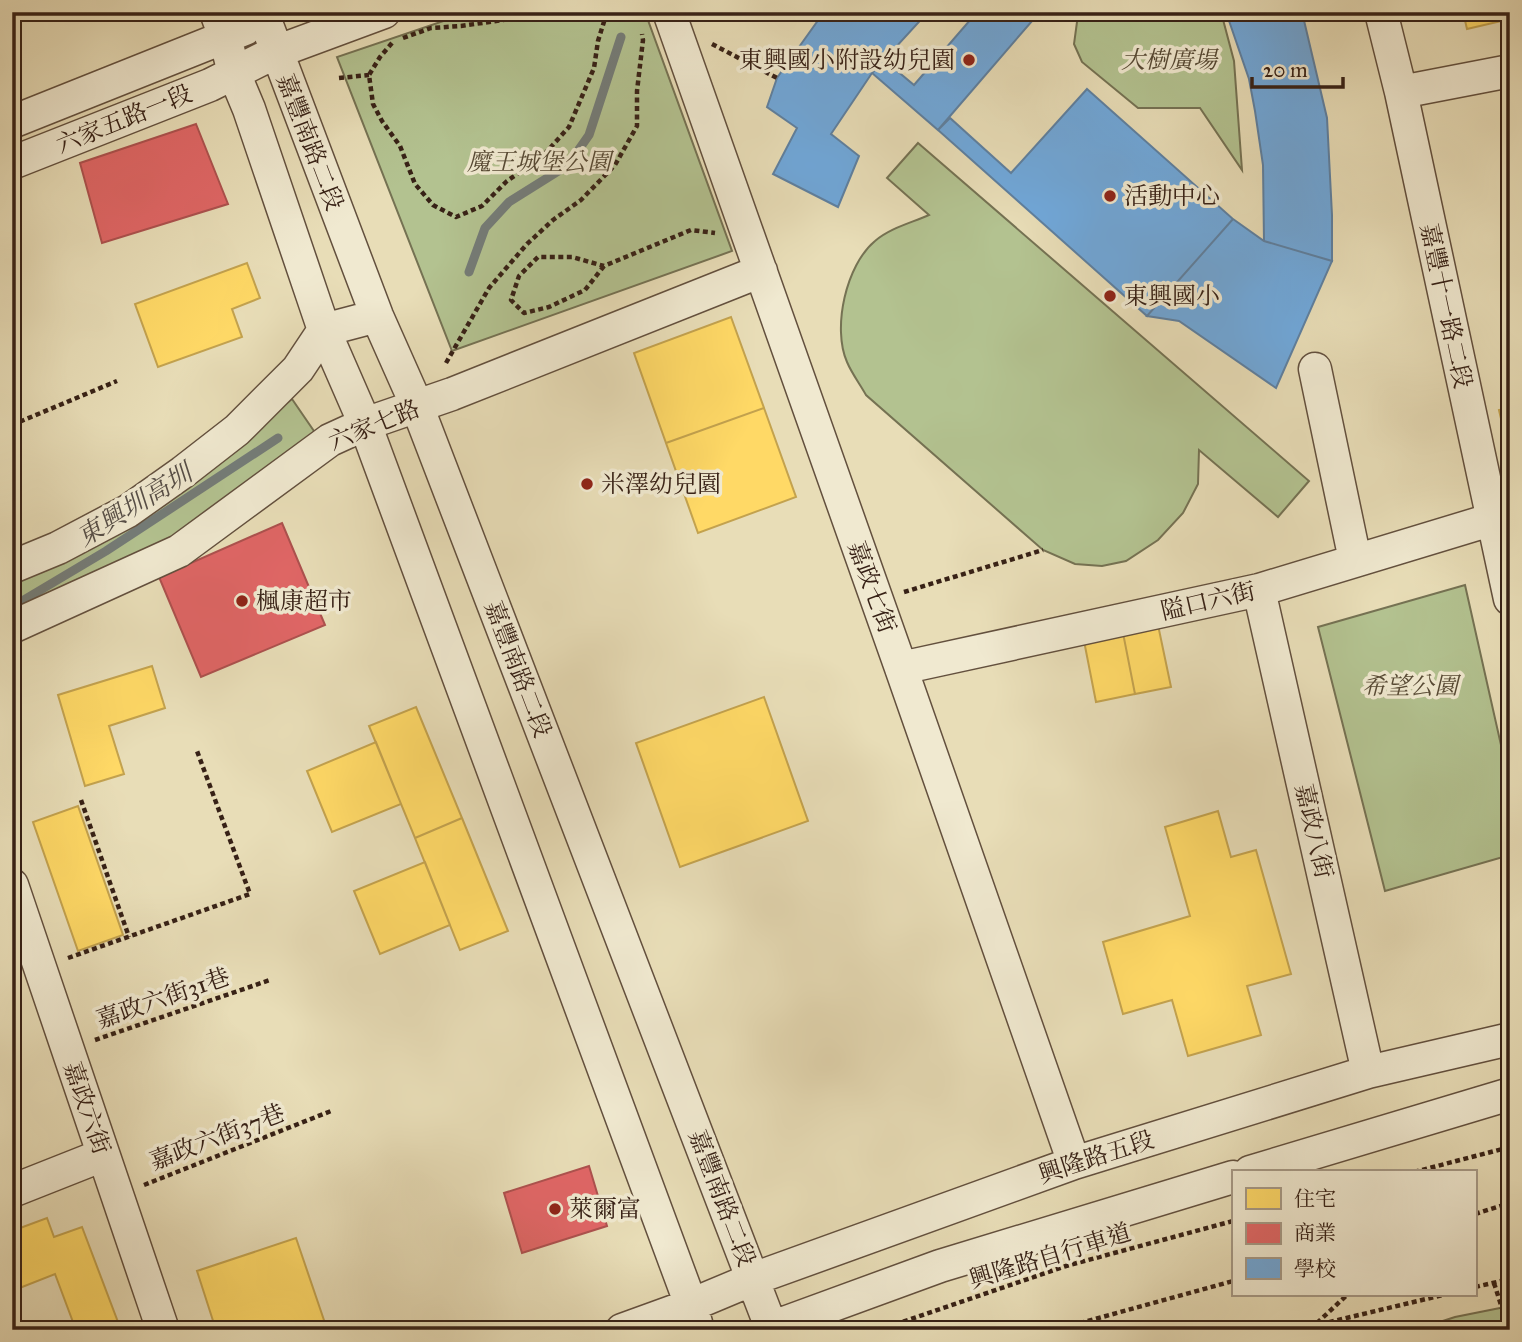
<svg xmlns="http://www.w3.org/2000/svg" width="1522" height="1342" font-family="'IM FELL Great Primer','Noto Serif TC',serif">
  <style>
    .green { fill: #b3c290; stroke: #757253; stroke-width: 2 }
    .homes { fill: #ffd966; stroke: #c3a24e; stroke-width: 2 }
    .shops { fill: #e06666; stroke: #ad514e; stroke-width: 2 }
    .schools { fill: #6fa8dc; stroke: #5e80a1; stroke-width: 2 }
    .lines { fill: none; stroke-linecap: round; stroke-linejoin: round }
    .stream { stroke: #747c78; stroke-width: 9 }
    .minor-casing { stroke: #63503e; stroke-width: 35 }
    .path { stroke: #372116; stroke-width: 4.5; stroke-dasharray: 5 3.5; stroke-linecap: butt }
    .minor { stroke: #f0e9d0; stroke-width: 32 }
    .poi-dot { fill: #8f2418; stroke: #f0e9d0; stroke-width: 2.5 }
    .labels { text-anchor: middle; dominant-baseline: central; stroke-width: 7; stroke-linejoin: round; paint-order: stroke }
    .poi-label { font-size: 24px; fill: #372116; stroke: #f0e9d0; text-anchor: start }
    .park-label { font-size: 24px; font-style: italic; fill: #564934; stroke: #f0e9d0 }
    .street-label { font-size: 24px; fill: #372116; stroke: #f0e9d0 }
    .water-label { font-size: 26px; font-style: italic; fill: #564e47; stroke: #f0e9d0 }
  </style>
  <rect width="100%" height="100%" fill="#e8ddb7"/>
  <filter id="stains"><feTurbulence type="fractalNoise" baseFrequency=".00286" numOctaves="4"/><feColorMatrix values="0 0 0 0 .2 0 0 0 0 .09 0 0 0 0 .02 0 0 0 .5 -.17"/></filter>
  <radialGradient id="worn" r=".72"><stop offset=".6" stop-color="#630" stop-opacity="0"/><stop offset="1" stop-color="#630" stop-opacity=".3"/></radialGradient>
  <path class="green" d="M470 12H645L732 251 452 351 337 57Z
    M1085 12H1221L1234 61 1242 170 1200 108H1138L1082 62 1074 44 1077 22Z
    M918 143 1309 481 1278 517 1199 450 1198 484 1183 513 1158 540 1126 561 1102 566 1075 564 1043 550 866 395C860 384 852 374 847 362 832 328 846 265 875 241 890 228 911 223 929 215L887 178Z
    M292 399 316 434 172 538 12 617V582L153 506Z
    M1465 585 1510 785V855L1385 891 1318 627Z
    M1510 1306V1330H1415L1455 1317Z"/>
  <path class="homes" d="M1463 12H1510V19L1467 29Z
    M247 263 260 298 232 309 242 337 158 367 135 304Z
    M731 317 764 408 666 443 634 353Z
    M764 408 796 497 698 533 666 443Z
    M1510 408V458L1499 410Z
    M1158 625 1171 687 1135 694 1123 633Z
    M1123 633 1135 694 1096 702 1084 641Z
    M152 666 165 708 109 726 124 774 85 786 58 695Z
    M764 697 808 821 680 867 636 743Z
    M416 707 462 818 415 838 369 726Z
    M376 742 401 804 332 832 307 771Z
    M78 806 123 935 78 951 33 822Z
    M1218 811 1231 857 1256 850 1291 974 1247 986 1261 1035 1188 1056 1172 1000 1123 1014 1103 942 1190 916 1165 827Z
    M462 818 508 931 460 950 415 838Z
    M425 862 450 925 380 954 354 891Z
    M47 1218 54 1237 82 1227 121 1330H76L55 1274 12 1291V1231Z
    M296 1238 327 1329 216 1330 197 1271Z"/>
  <path class="shops" d="M196 124 228 204 102 243 80 163Z
    M282 523 325 625 201 677 159 577Z
    M589 1166 607 1226 522 1253 504 1193Z"/>
  <path class="schools" d="M824 12H928L872 73 831 134 859 156 838 207 773 174 797 128 767 107 777 78Z
    M977 12H1022L1032 21 938 130 872 73 884 60 914 85Z
    M1226 12H1302L1327 118 1332 215V261L1264 241 1263 165 1255 111 1249 79Z
    M1087 89 1233 219 1147 316 938 130 950 118 1011 173Z
    M1233 219 1264 241 1332 261 1276 388 1179 321 1147 316Z"/>
  <g class="lines">
    <path class="stream" d="M469 272 485 228 509 202 568 165 589 135 621 37
      M12 607 106 551 278 438"/>
    <defs>
      <path id="minor" d="M216 12 225 37 234 73 249 109 324 330 365 424 691 1305 698 1330
        M262 12 377 316 417 406 771 1327
        M669 12 901 668 1074 1163
        M1381 12 1401 92 1510 599
        M1401 92 1510 71
        M12 122 245 29
        M12 163 210 85 276 52 384 12
        M1315 369 1355 560
        M12 567 58 548 128 511 183 472 237 430 298 369 324 330 377 316
        M1259 590 1368 1072
        M12 627 179 551 330 440 365 424 452 394 761 271
        M901 668 1259 590 1510 514
        M12 885 163 1330
        M1250 1172 1510 1094
        M12 1191 103 1155
        M622 1330 691 1305 753 1279 1074 1163 1368 1072 1510 1039
        M765 1330 940 1266 1233 1177"/>
    </defs>
    <use href="#minor" class="minor-casing"/>
    <path class="path" d="M403 38 431 28 461 26 510 19 528 12
      M392 43 380 57 369 75 373 104 382 121 400 146 415 184 433 205 456 217 482 206 507 181 541 158 569 127 594 68 598 41 607 12
      M712 44 777 78
      M339 78 369 75
      M604 266 585 290 549 307 524 313 511 300 519 276 538 257H572L604 266 691 230 715 233
      M446 363 489 288 527 244 553 220 581 200 615 165 637 126V91L643 40 642 34
      M12 425 117 381
      M904 592 1043 550
      M81 800 129 937
      M68 958 250 894 197 751
      M95 1040 270 980
      M1414 1172 1510 1147
      M144 1185 331 1111
      M1475 1214 1510 1203
      M1494 1283 1509 1330
      M1475 1287 1510 1279
      M1317 1323 1347 1295
      M879 1330 1066 1266 1233 1221
      M1055 1330 1233 1281
      M1296 1330 1443 1295"/>
    <use href="#minor" class="minor"/>
  </g>
  <g class="poi-dot">
    <circle cx="969" cy="60" r="7"/>
    <circle cx="1110" cy="196" r="7"/>
    <circle cx="1110" cy="296" r="7"/>
    <circle cx="587" cy="484" r="7"/>
    <circle cx="242" cy="601" r="7"/>
    <circle cx="555" cy="1209" r="7"/>
  </g>
  <g class="labels">
    <g class="poi-label">
      <text x="955" y="60" text-anchor="end">東興國小附設幼兒園</text>
      <text x="1124" y="196">活動中心</text>
      <text x="1124" y="296">東興國小</text>
      <text x="601" y="484">米澤幼兒園</text>
      <text x="256" y="601">楓康超市</text>
      <text x="569" y="1209">萊爾富</text>
    </g>
    <g class="park-label">
      <text x="1169" y="60">大樹廣場</text>
      <text x="539" y="162">魔王城堡公園</text>
      <text x="1410" y="686">希望公園</text>
    </g>
    <g class="street-label">
      <text transform="translate(124 119) rotate(-22)">六家五路一段</text>
      <text transform="translate(310 142) rotate(69)">嘉豐南路二段</text>
      <text transform="translate(1446 306) rotate(78)">嘉豐十一路二段</text>
      <text transform="translate(374 425) rotate(-22)">六家七路</text>
      <text transform="translate(872 587) rotate(70)">嘉政七街</text>
      <text transform="translate(1208 601) rotate(-13)">隘口六街</text>
      <text transform="translate(518 669) rotate(69)">嘉豐南路二段</text>
      <text transform="translate(1314 831) rotate(77)">嘉政八街</text>
      <text transform="translate(163 998) rotate(-19)">嘉政六街31巷</text>
      <text transform="translate(87 1108) rotate(71)">嘉政六街</text>
      <text transform="translate(217 1137) rotate(-21)">嘉政六街37巷</text>
      <text transform="translate(1096 1157) rotate(-18)">興隆路五段</text>
      <text transform="translate(722 1198) rotate(69)">嘉豐南路二段</text>
      <text transform="translate(1050 1256) rotate(-17)">興隆路自行車道</text>
    </g>
    <g class="water-label">
      <text transform="translate(134 505) rotate(-32)">東興圳高圳</text>
    </g>
  </g>
  <rect width="1522" height="1342" fill="none" stroke="#e8ddb7" stroke-width="42"/>
  <rect x="14" y="14" width="1494" height="1314" fill="none" stroke="#372116" stroke-width="3.5"/>
  <rect x="21" y="21" width="1480" height="1300" fill="none" stroke="#372116" stroke-width="2"/>
  <rect x="1232" y="1170" width="245" height="126" fill="#f0e9d0" stroke="#a69986" stroke-width="2"/>
  <rect x="1246" y="1188" width="35" height="21" fill="#ffd966" stroke="#a69986" stroke-width="2"/>
  <text x="1294" y="1206" font-size="21" fill="#372116">住宅</text>
  <rect x="1246" y="1223" width="35" height="21" fill="#e06666" stroke="#a69986" stroke-width="2"/>
  <text x="1294" y="1240" font-size="21" fill="#372116">商業</text>
  <rect x="1246" y="1258" width="35" height="21" fill="#6fa8dc" stroke="#a69986" stroke-width="2"/>
  <text x="1294" y="1276" font-size="21" fill="#372116">學校</text>
  <path d="M1252 77v10h91v-10" fill="none" stroke="#372116" stroke-width="3.5"/>
  <text x="1263" y="77" font-size="21" fill="#372116" stroke="#f0e9d0" stroke-width="5" paint-order="stroke">20 m</text>
  <rect width="100%" height="100%" filter="url(#stains)"/>
  <rect width="100%" height="100%" fill="url(#worn)"/>
</svg>
